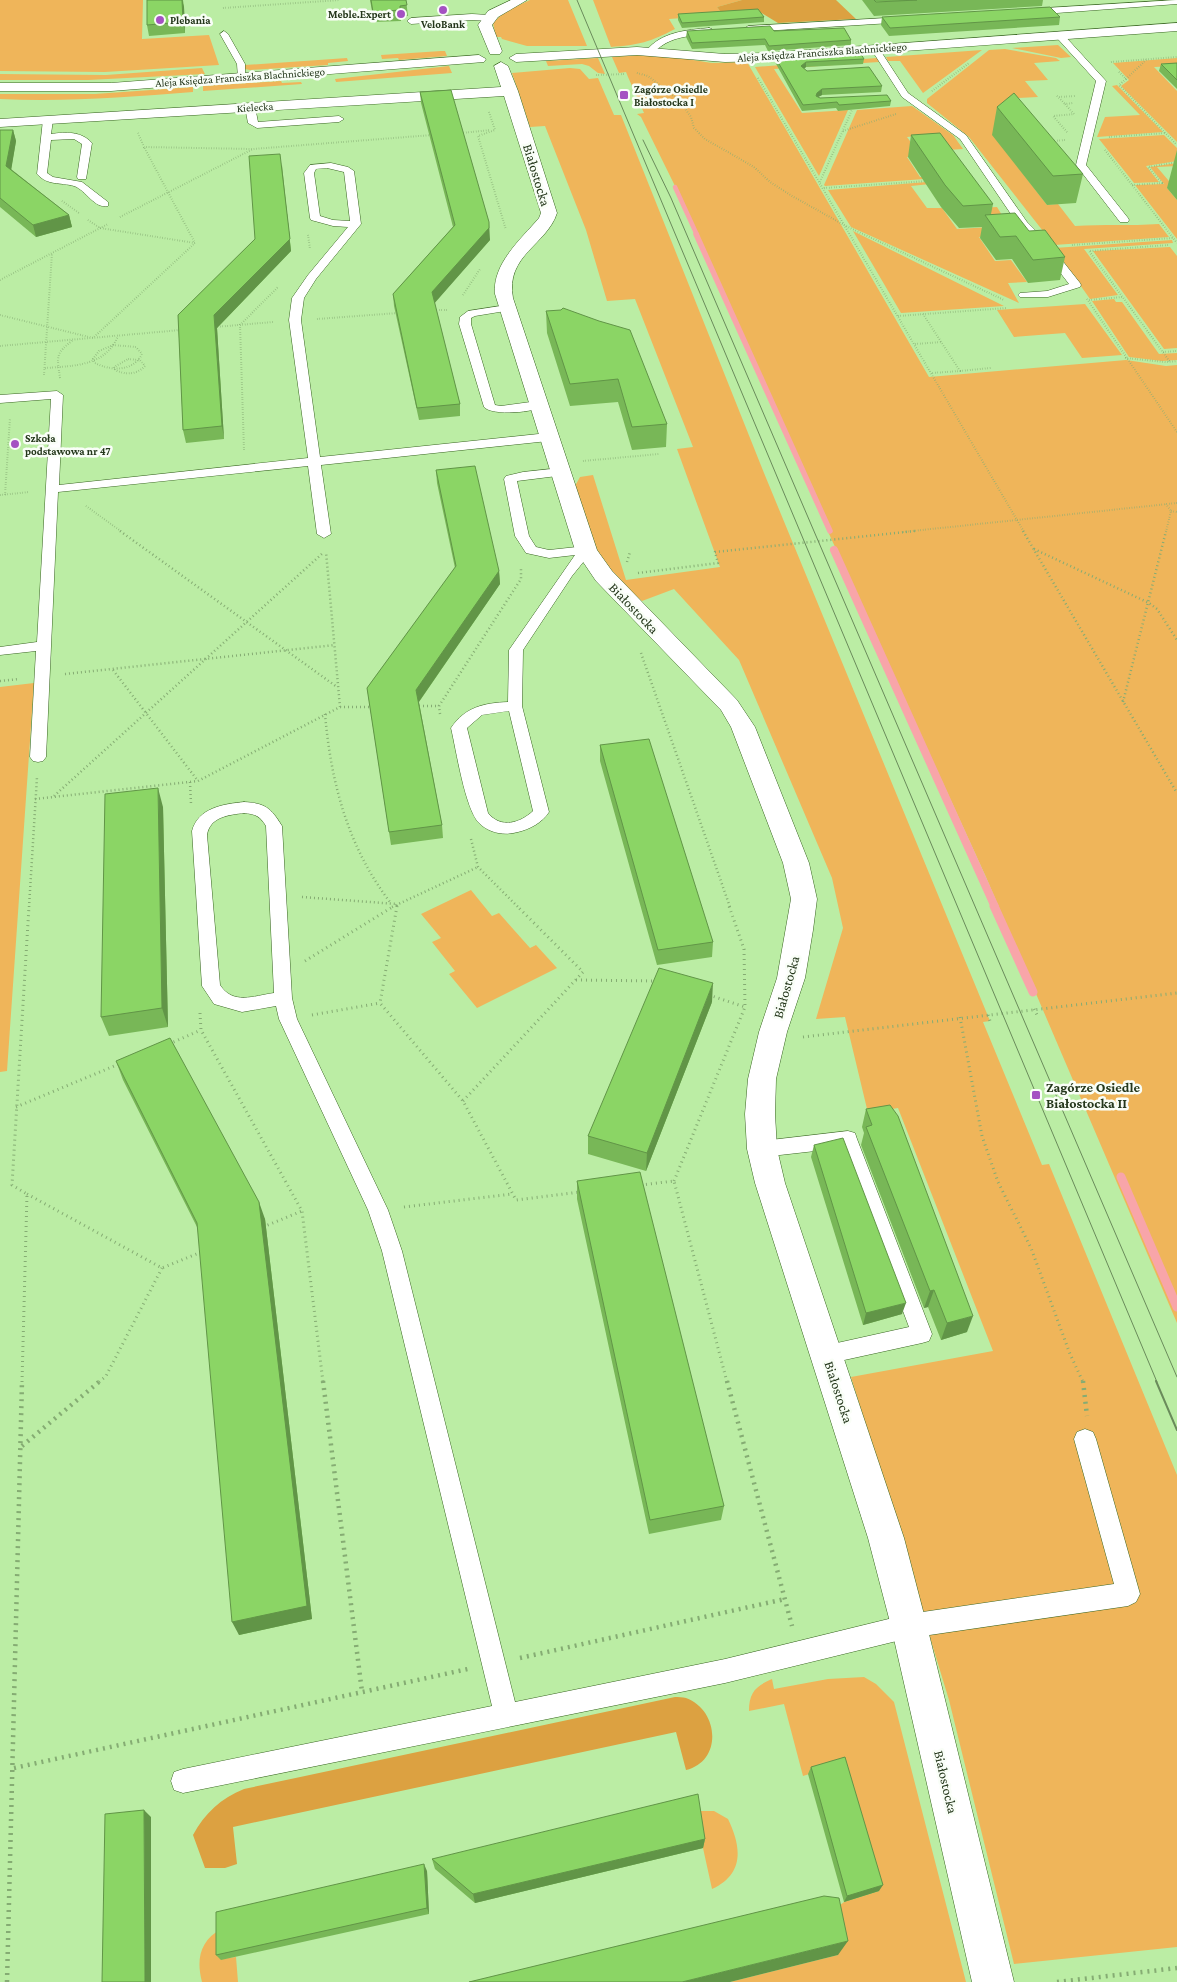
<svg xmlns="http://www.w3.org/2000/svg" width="1177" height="1982" font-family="'Crimson Pro',serif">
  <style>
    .green { fill: #efb55a }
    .forest { fill: #dca141 }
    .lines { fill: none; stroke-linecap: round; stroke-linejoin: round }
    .stream-far3 { stroke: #f8a5a9; stroke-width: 4.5 }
    .stream-far2 { stroke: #f8a5a9; stroke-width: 5.5 }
    .stream-far1 { stroke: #f8a5a9; stroke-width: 8 }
    .stream { stroke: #f8a5a9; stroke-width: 9 }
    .lane-casing { stroke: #396522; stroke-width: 1 }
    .street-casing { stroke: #396522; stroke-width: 1 }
    .secondary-casing { stroke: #396522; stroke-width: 1 }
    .path-far3 { stroke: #85ac73; stroke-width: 2; stroke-dasharray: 0.5 2; stroke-linecap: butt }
    .path-far2 { stroke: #85ac73; stroke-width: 2.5; stroke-dasharray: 1 3; stroke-linecap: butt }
    .path-far1 { stroke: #85ac73; stroke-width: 3; stroke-dasharray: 1 4; stroke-linecap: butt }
    .path { stroke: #85ac73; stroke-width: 4.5; stroke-dasharray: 2 5; stroke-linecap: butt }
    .lane { fill: #fff; fill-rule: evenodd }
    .street { fill: #fff; fill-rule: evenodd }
    .secondary { fill: #fff; fill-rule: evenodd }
    .tram-far1 { stroke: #6a8b5b; stroke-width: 1 }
    .tram { stroke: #6a8b5b; stroke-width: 2 }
    .wall { fill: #78b757 }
    .shaded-wall { fill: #619547 }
    .building { fill: #8bd565; stroke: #619547 }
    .poi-dot { fill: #a452c2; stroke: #f9fef7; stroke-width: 2 }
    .labels { text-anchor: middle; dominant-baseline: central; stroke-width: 5; stroke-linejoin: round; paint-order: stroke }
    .far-poi-label { font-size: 11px; font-weight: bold; fill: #24371b; stroke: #f9fef7; text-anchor: start }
    .far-street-label { font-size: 11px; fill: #24371b; stroke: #f9fef7 }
    .street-label { font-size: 14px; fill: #24371b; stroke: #f9fef7 }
    .poi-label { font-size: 14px; font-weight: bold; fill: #24371b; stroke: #f9fef7; text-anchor: start }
  </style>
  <rect width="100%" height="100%" fill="#bbeda4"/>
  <path class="green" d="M0 0H143L142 39 209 35 219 65 105 72 0 71Z
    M530 0H568L587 46H527L502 39 501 37H496L493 23 504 12Z
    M593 0H742L717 7 723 15 669 19 675 29C650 42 639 45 611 47Z
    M1058 45 1071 57 1061 58 1012 48Z
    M1005 49 1056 58 1060 61 1034 63 1048 80 1025 81 1038 97 1018 98 1007 153 1047 205 1058 204 1075 226C1103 224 1130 226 1159 224L1169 237 1054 245 969 137 927 103V99L989 50Z
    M982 50 923 93 900 61H888L886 57Z
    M441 51H445L447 56 399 60 398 58 382 59 381 55Z
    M655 54 712 63 747 62 929 377 1126 360 1166 366 1177 365V1323L986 877 830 536 674 184 641 117 637 114 644 113 628 77 626 72 619 73 612 57Z
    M347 58 348 61 328 63V65L250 70 245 69V65Z
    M598 58 605 74 598 73 589 66 582 64 548 66 546 61Z
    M877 58 879 62 774 69 802 113 848 110 819 176 755 67Z
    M1177 58V66L1154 67 1177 91V142L1121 86 1129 80 1113 63Z
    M449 66 452 73 336 82 335 79Z
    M202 68 205 74 88 80H0V74L106 75Z
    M570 68 580 69 589 79 598 78 614 115H621L764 473 990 1021 983 1022 1042 1165 1049 1164 1177 1475V1947L1014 1964 949 1700 851 1377 993 1351 898 1108 868 1113 845 1017 816 1019 843 928 832 878 739 660 674 589 642 601 613 576 596 553 575 486 580 477 593 475 626 580 720 567 677 449 693 447 635 299 607 301 586 230 545 126 530 127 512 73Z
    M281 81 282 83 301 82 302 84 203 91V86Z
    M1117 85 1163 132 1097 137 1105 117 1140 115 1112 86Z
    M193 87V92C128 97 65 102 0 99V94H95Z
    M912 106 953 135 963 149 948 150 936 134 907 137 921 156 907 157 920 177H953L825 186 824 185 857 110Z
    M1164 135 1177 148V161L1146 166 1159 182 1134 183 1099 139Z
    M1177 163V166L1157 167 1174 187 1167 188 1177 200V239L1135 185 1164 184 1150 167Z
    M939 181 940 183 911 186 927 208H942L957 229 991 227 980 208 997 207 1008 225 1026 231 1021 249 1011 235 979 237 995 261 1011 260 1027 282 1008 283 1019 303 851 227 828 190Z
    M853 231 1004 306 901 313Z
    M1172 240 1173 243 1084 249 1118 295 1090 299 1054 248Z
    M1170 247 1177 256V348L1164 349 1093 251Z
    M1114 299 1116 302H1122L1159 354 1177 353V360L1162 361 1129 357 1092 301Z
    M1085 304 1122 355 1082 358 1065 333 1014 337 997 310Z
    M34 683 7 1071 0 1072V687Z
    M471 890 492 916 499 913 530 948 536 945 557 968 477 1008 449 974 455 971 432 942 441 938 421 914Z
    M864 1677 876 1684 894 1702 966 1982H730L838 1955 830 1913 844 1902 879 1891 841 1764 803 1776 784 1704 749 1711C749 1692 756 1686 772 1679L774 1689 828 1679Z
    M697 1811H714L728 1819C742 1848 744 1874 712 1889L703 1848Z
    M221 1929V1959L236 1957 238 1982H202C196 1959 200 1941 221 1929Z"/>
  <path class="forest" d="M742 0H836L856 19 778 23 760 12 723 15 717 7Z
    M675 1697C678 1697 683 1697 686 1698 719 1710 723 1761 686 1770L676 1732 233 1827 237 1864 225 1868H205L193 1835C205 1813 221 1798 244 1789Z"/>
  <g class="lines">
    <path class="stream-far3" d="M675 187 697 235"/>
    <path class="stream-far2" d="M696 234 830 531"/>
    <path class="stream-far1" d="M834 550 995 907"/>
    <path class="stream" d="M994 906 1033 992
      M1121 1177 1177 1307"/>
    <defs>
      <path id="lane" d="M1177 0V4L1030 15 1026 12 1030 9Z
        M472 14 489 15 493 18 489 21 472 20 411 24 407 21 411 18Z
        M904 17 907 18V22L748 32 744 29 748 26Z
        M709 28 712 29V33C689 37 671 35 653 53L646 51C661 32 686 30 709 28Z
        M224 31 228 34 245 64V80H239L238 78 237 64 220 34Z
        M1060 33 1063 34 1106 81 1086 165 1128 218 1129 220 1128 222H1120L1076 165 1096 81 1057 38V34Z
        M875 46 878 47 908 93 966 135 1027 222 1050 245 1080 283 1081 285 1080 287 1048 297H1020L1018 295 1020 293 1047 291 1069 284 1042 249 1019 226 960 139 902 97 871 49Z
        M250 104 255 107 258 122 339 116 344 119 339 122 257 128 248 123 245 107Z
        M48 117 53 120 51 134C66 132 81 131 92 143L86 179H78L77 177 82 144 74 139 51 140 47 173 53 177 82 182 108 202V206C94 209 86 190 74 186 60 182 48 186 37 174L43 120Z
        M331 163 348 167 354 171 361 224 316 279 304 298 301 320 320 457 548 433 554 437 548 441 321 465 331 534 324 538 317 534 308 466 58 492 46 757 43 761 38 762 33 761 30 757 36 651 0 655V647L37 642 51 399 0 403V395L57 391 63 395 59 485 308 458 289 320 292 298 308 275 348 227 333 226 311 220 310 218 304 173 310 165ZM327 168 344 172 350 221 333 220 320 216 314 173 316 169Z
        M507 305 513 308 511 310 475 316 471 318V324L495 405 501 406 538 401 544 405C536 413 492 416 484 407L459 324 460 317 468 311Z
        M561 468 567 472 565 475 517 481 529 536 536 547 549 550 586 546 593 550 572 576 523 650 522 706 549 812C542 823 530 829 518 832 504 836 489 833 479 823 465 809 456 749 451 728 465 707 484 703 508 702L509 650 575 555 549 558 526 553 515 536 504 479 506 476 523 472ZM509 711 533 811C520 823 501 829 488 813L467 728 482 715Z
        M244 802C265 803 271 808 282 826L292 998 297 1019 388 1210 402 1251 515 1702 725 1659 909 1614 1114 1584 1074 1439 1077 1432 1085 1429 1093 1432 1096 1439 1140 1594 1136 1602 1128 1606 909 1638 725 1683 183 1793 174 1790 171 1781 174 1772 183 1769 492 1706 382 1251 368 1210 279 1019 276 1006 242 1012 214 1004 202 986 192 831C198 808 223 804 244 802ZM244 813C255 814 260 816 266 826L274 993C253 996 233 1005 220 985L207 835C210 817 228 815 244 813Z
        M848 1131 855 1133 857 1139 932 1334 929 1341 922 1343 826 1364 819 1361 816 1354 819 1347 909 1327 842 1148 762 1157 755 1155 753 1149 755 1143 762 1141Z"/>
      <path id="street" d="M511 0H527L498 17 492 25 502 51 500 54H490L478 25 488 11Z
        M501 62 508 66 518 91 557 213C547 245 505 255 513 298L597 550 612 571 737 700 755 727 809 863 817 899 813 930 805 978 787 1032 776 1079 775 1114 777 1149 785 1183 904 1538 927 1626 1014 1982H972L891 1626 868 1538 755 1183 747 1149 745 1114 748 1079 759 1032 777 978 791 899 783 863 731 727 721 710 596 581 575 550 495 294C492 264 521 239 539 218L541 213 504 96 0 127V119L501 87 494 66Z"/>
      <path id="secondary" d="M1177 23V31L768 61 725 62 637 55 516 62 509 58 516 54 637 47 725 54 768 53Z
        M479 55 486 59 484 62 111 91H0V83H111Z"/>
    </defs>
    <use href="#lane" class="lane-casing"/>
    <use href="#street" class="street-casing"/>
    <use href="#secondary" class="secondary-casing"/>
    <path class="path-far3" d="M223 8 340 0
      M1111 62 1177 57
      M1119 72 1126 79 1119 85 1177 145
      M637 73 648 76 680 101 691 117 694 128 705 139 754 167 770 182 792 196 846 226 1004 300
      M596 75 625 74
      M758 78 1024 532
      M1126 79 1147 59
      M932 91 969 63
      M1057 96 1065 104
      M1059 97 1075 96
      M489 112 495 130 478 136 506 230
      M843 131 896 114
      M1067 132 1053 116 1074 114 1065 104 1073 103
      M138 133 144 147 253 149 432 135
      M461 133 490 130
      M1109 137 1166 133
      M1052 141 1066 140
      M1105 150 1177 243
      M820 182 852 110
      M1132 185 1162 183 1148 167 1177 162
      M824 188 928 181
      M62 201 79 213
      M120 217 253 149
      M88 220 100 228 195 243 144 147
      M308 235 310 249
      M1072 245 1173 238
      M1168 245 1089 251 1170 362
      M0 280 108 224
      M463 295 480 269
      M1087 299 1177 432
      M1089 300 1122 297
      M434 310H448
      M923 314 960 371 932 373
      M0 315 93 338 195 243
      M898 316 1007 308
      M317 319 398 313
      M215 327 273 322
      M915 344 942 342
      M113 345 136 347 142 354C133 372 111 371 95 363L93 359 99 351Z
      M0 346 181 330
      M1163 352 1177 351
      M1125 358 1166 362 1177 361
      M128 359 140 360 145 366C136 375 126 375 115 370L114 367Z
      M45 368C74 366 106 366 118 336
      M960 371 991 368
      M44 375 52 253
      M60 378C57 356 55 354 73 340
      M244 450 240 325 278 287
      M583 461 659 454
      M0 495 29 492
      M5 495 10 418
      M86 506 122 532
      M1171 511 1177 512
      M903 532 1177 503
      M1166 532 1171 511 1166 504"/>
    <path class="path-far2" d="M120 531 337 687
      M1023 531 1177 793
      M1034 549 1149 603 1157 609 1177 640
      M627 562 630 552
      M638 573 718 563 715 552 915 531
      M641 653 730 907
      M113 670 198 781
      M65 674 335 645
      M0 681 19 679
      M1123 702 1166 531
      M415 706H439
      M340 707H372
      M325 714C331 783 348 847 390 902
      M440 714 439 706 521 579V567
      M190 782 191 804
      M54 796 324 552
      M35 799 198 781 340 707 326 552
      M471 839 478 867 518 907
      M302 897 397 904 396 907
      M29 907 37 777
      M392 907 478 867"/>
    <path class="path-far1" d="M397 906 380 1003 463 1101 516 1200 580 1192
      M305 961 394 906
      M576 980 657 981
      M709 995 745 1007
      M1034 1009 1037 1015
      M200 1013 201 1030 302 1211 323 1382
      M312 1015 380 1003
      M988 1015 990 1021
      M960 1017 982 1136 998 1182 1031 1248 1070 1354 1083 1382
      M803 1037 1177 993
      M169 1044 201 1030
      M463 1101 583 972 517 906
      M16 1107 119 1064
      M674 1181 745 1007 744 949 729 906
      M641 1185 674 1181 727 1382
      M27 1194 162 1268 204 1251
      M404 1207 512 1194
      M263 1227 302 1211
      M22 1382 27 1194 12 1185 29 906
      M99 1382 106 1376 162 1268"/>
    <path class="path" d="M323 1381 362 1692
      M727 1381 792 1626
      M1083 1381 1087 1416
      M22 1446 100 1381
      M520 1658 785 1599
      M14 1768 468 1669
      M7 1982 22 1381
      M1057 1982 1177 1968"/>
    <use href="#lane" class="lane"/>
    <use href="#street" class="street"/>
    <use href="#secondary" class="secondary"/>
    <path class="tram-far1" d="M577 0 1157 1382
      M643 140 671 198 1177 1377"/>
    <path class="tram" d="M1156 1381 1177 1430"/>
  </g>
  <path class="wall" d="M147 0H183L184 7 185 33 149 36 147 25Z
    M370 0H406L408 16H401V21L374 22Z
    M862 0H1043L1042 6 874 16Z
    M678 14 764 17V22L682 28 678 20Z
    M882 17H1060L1059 25 889 36 881 25Z
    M687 31H774L851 40V45L768 51 765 45 692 49 686 37Z
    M775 57 864 59 863 64 806 67 804 69 807 71 882 86 881 92 822 95 818 97 820 98 891 101 890 106 838 111 836 108 802 111 775 62Z
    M1177 63V89L1159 71 1161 64Z
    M420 92 490 240 434 303 460 404V416L419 420 394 306 393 294 453 227 421 103Z
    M997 107 1083 174 1076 203 1047 205 992 135Z
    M0 130H13L16 141 11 169 69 215 72 227 36 237 0 207Z
    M911 135 993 204 991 214 1029 231 1065 257 1060 280 1028 283 1012 259 996 260 980 238 982 227 959 228 941 207 908 157Z
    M1177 150V200L1167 188Z
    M282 165 291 251 217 328 224 439 186 443 183 430 178 315 255 239Z
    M546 311 667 424 666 447 632 450 618 402 570 406 547 333Z
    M436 470 499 571 500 584 419 702 442 825 443 838 391 845 367 688 455 568 437 483Z
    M600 745 713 942 712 957 657 965 600 761Z
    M163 807 168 1027 109 1036 101 1017Z
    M712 1002 646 1171 588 1154V1136Z
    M116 1061 265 1219 312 1619 239 1635 198 1229 123 1080Z
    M866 1109 967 1332 941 1340 928 1307 924 1308 861 1145 864 1133 862 1127Z
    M814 1145 902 1314 863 1325 811 1157Z
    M577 1181 724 1506 721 1520 649 1534 577 1199Z
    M811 1767 879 1891 844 1902 808 1774Z
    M705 1839 703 1848 475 1903 435 1869 432 1859Z
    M427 1871 429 1914 221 1960 216 1955Z"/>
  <path class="shaded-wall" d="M182 0 184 7 185 33 183 22Z
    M806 62V67L800 72 801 66Z
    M822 89V95L816 98 817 93Z
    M13 130 16 141 10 177 6 166Z
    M280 154 291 251 217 328 224 439 222 426 214 315 290 239Z
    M69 215 72 227 36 237 33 225Z
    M489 222 490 240 433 305 432 292Z
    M499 571 500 584 418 703 416 690Z
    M158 788 163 807 168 1027 162 1008Z
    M713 983 712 1002 646 1171 647 1153Z
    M259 1202 265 1219 312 1619 239 1635 232 1622Z
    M934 1290 928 1307 924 1308 930 1291Z
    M906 1303 902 1314 863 1325 866 1313Z
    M973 1316 967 1332 941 1340 947 1323Z
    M144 1810 151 1817V1982H145Z
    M705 1839 703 1848 475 1903 473 1894Z
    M424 1864 427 1871 429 1914 427 1908Z
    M883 1885 879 1891 844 1902 847 1896Z
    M848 1941 838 1955 730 1982H682Z"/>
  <path class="building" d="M147 0H182L183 22 147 25Z
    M371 0H406L407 5 400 6V10L373 12Z
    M874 0H917L876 2Z
    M1050 7 1060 17 890 28 882 17Z
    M758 9 764 17 682 23 678 14Z
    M770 26 774 31 844 28 851 40 769 46 765 39 692 43 687 31Z
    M859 51 864 59 806 62 801 66 807 71 869 67 882 86 822 89 817 93 816 96 820 98 887 95 891 101 839 105 837 102 803 105 775 57Z
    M1177 63V80L1161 64Z
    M451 90 489 222V228L432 292 460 404 417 408 393 294 455 225 420 92Z
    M1014 93 1083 174 1053 176 997 107Z
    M0 130H13L6 166 69 215 33 225 0 198Z
    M940 133 993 204 963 206 945 185 911 135Z
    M280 154 290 239 214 315 222 426 183 430 178 315 255 239 249 156Z
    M1015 213 1029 231 1045 230 1065 257 1033 260 1016 236 1000 237 985 215Z
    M563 308 599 321 630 330 667 424 632 427 618 379 570 384 546 311 561 310Z
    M475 466 499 571 416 690 442 825 389 832 367 688 456 566 436 470Z
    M649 739 713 942 658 950 600 745Z
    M158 788 162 1008 101 1017 105 794Z
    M659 968 713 983 647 1153 588 1136Z
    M170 1038 259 1202 307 1606 232 1622 197 1223 116 1061Z
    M890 1105 898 1116 973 1316 947 1323 934 1290 930 1291 866 1127 872 1125 866 1109Z
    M843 1138 906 1303 866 1313 814 1145Z
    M640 1172 724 1506 650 1520 577 1181Z
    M845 1757 883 1885 847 1896 811 1767Z
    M698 1794 705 1839 473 1894 432 1859Z
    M144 1810 145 1982H102L105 1814Z
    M424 1864 427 1908 216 1955V1912Z
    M824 1896 839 1898 848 1941 682 1982H469Z"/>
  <g class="poi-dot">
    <circle cx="443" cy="10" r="5"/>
    <circle cx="401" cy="14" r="5"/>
    <circle cx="160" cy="20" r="5"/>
    <rect x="619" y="90" width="10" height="10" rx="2.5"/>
    <circle cx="15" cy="444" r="5"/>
    <rect x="1031" y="1090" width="10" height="10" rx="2.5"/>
  </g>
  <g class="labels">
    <g class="far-poi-label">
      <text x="391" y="14" text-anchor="end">Meble.Expert</text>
      <text x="170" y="20">Plebania</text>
      <text x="443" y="24" text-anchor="middle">VeloBank</text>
      <text x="634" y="89">Zagórze Osiedle<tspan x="634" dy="13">Białostocka I</tspan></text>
      <text x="25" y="438">Szkoła<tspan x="25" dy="13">podstawowa nr 47</tspan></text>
    </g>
    <g class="far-street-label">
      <text transform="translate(822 52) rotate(-4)">Aleja Księdza Franciszka Blachnickiego</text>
      <text transform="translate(240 77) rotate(-4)">Aleja Księdza Franciszka Blachnickiego</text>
      <text transform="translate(255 107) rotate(-4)">Kielecka</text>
    </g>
    <g class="street-label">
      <text transform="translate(537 175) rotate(73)">Białostocka</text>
      <text transform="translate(634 608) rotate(46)">Białostocka</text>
      <text transform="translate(786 987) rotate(-74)">Białostocka</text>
      <text transform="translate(839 1392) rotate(72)">Białostocka</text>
      <text transform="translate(946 1782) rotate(77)">Białostocka</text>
    </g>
    <g class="poi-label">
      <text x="1046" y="1087">Zagórze Osiedle<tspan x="1046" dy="16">Białostocka II</tspan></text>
    </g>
  </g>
</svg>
